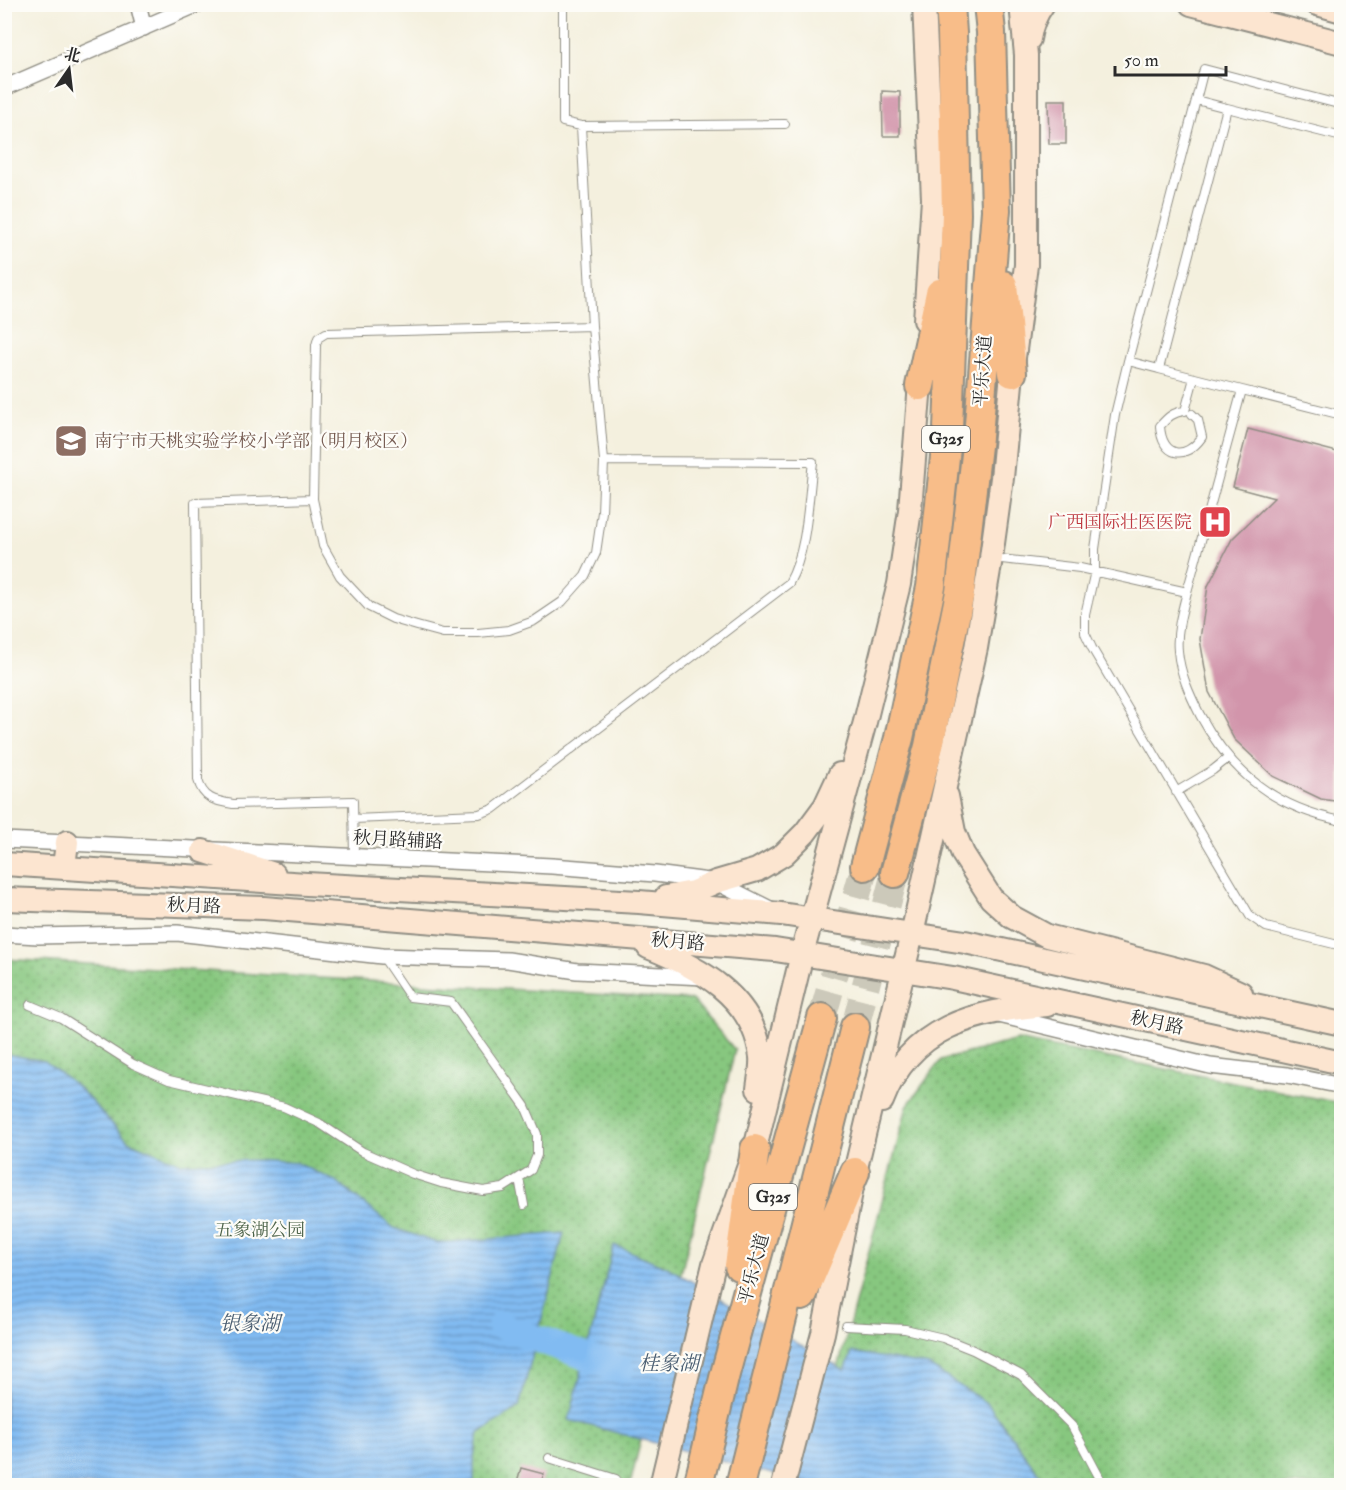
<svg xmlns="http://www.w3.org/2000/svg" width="1346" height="1490" font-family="'IM FELL Double Pica','Noto Serif SC',serif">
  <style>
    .park { fill: url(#park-dots); stroke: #597955; stroke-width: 1.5 }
    .water { fill: url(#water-rules); stroke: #56738e; stroke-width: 1.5 }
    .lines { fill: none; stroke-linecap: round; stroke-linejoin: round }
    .river { stroke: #81bbf2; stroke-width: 27 }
    .building { fill: #d295ab }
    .highway-tunnel { stroke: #ccc9ba; stroke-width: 28; stroke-dasharray: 28 14; stroke-linecap: butt }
    .lane-casing { stroke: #908e84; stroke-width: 10 }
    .street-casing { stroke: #908e84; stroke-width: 18 }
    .secondary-casing { stroke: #908e84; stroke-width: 26 }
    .highway-casing { stroke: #908e84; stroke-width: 32 }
    .lane { stroke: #fff; stroke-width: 8 }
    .street { stroke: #fff; stroke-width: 15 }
    .secondary { stroke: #fce5d0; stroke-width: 22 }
    .highway { stroke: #f8bd89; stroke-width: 28 }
    .labels { text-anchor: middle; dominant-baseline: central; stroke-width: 4.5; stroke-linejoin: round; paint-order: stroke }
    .shield { fill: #fdfcf7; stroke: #6a6a68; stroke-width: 1.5 }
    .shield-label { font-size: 16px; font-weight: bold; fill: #2b2b2b }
    .street-label { font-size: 18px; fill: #2b2b2b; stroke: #fdfcf7 }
    .education-label { font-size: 18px; fill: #785e54; stroke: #fdfcf7; text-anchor: start }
    .health-label { font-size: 18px; fill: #be3a42; stroke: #fdfcf7; text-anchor: end }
    .park-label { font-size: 18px; fill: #4b6248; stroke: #fdfcf7 }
    .water-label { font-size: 20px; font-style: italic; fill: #495d71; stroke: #fdfcf7 }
  </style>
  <defs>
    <pattern id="park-dots" width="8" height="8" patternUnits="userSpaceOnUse" patternTransform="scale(1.5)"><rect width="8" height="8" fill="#87c77f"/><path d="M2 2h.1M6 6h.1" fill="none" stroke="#6fa268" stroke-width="1.8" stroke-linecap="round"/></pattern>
    <pattern id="water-rules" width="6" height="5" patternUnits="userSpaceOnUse" patternTransform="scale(1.5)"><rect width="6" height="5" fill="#81bbf2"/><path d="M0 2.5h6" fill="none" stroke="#6a98c4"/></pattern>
  </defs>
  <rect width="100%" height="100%" fill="#fdfcf7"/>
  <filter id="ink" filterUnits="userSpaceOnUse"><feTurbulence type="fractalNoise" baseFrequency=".0167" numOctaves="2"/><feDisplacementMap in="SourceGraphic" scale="12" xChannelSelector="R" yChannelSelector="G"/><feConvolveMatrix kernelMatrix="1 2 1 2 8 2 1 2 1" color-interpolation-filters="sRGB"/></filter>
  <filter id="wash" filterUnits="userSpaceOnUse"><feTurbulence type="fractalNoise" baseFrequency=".008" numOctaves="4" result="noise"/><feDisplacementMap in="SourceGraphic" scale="24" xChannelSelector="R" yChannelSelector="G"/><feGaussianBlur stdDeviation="1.35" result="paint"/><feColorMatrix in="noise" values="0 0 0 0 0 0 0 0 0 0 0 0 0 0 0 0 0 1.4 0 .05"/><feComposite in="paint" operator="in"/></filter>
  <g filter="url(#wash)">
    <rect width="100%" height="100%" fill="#f4f0de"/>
    <path class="park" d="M4 959 692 1000 735 1050 630 1485H5Z
      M1017 1040 1341 1103V1485L807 1486 907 1106 941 1060Z"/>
    <path class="water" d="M5 1054 45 1061 80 1089 128 1141 181 1163 256 1160 297 1163 335 1181 394 1228 437 1243 564 1233 519 1407 479 1433 474 1456V1485L369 1486 366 1483 323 1482 320 1486 5 1485Z
      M614 1245 667 1267 845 1371 852 1352 929 1366 988 1404 1047 1485H808L806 1483 569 1420Z"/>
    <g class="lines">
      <path class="river" d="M501 1326 621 1369"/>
    </g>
    <g id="blocks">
      <path class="building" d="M882 91 900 92V136H883Z
        M1048 100H1066V144H1049Z
        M1248 429 1341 453V802L1321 799 1273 776 1234 739 1209 692 1200 639 1208 586 1232 539 1274 498 1233 487Z
        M521 1468 544 1474 541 1485H516Z"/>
    </g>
  </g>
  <g filter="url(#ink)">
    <use href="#blocks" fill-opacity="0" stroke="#908e84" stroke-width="1.5"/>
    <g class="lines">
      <path class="highway-tunnel" d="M822 1018 865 866
        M855 1027 895 873"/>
      <defs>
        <path id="lane" d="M563 4V122L581 126 785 124
          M1196 100 1204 69 1342 105
          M581 126 592 326
          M592 326 604 461 602 512 596 553 585 576 562 602 534 621 509 630 478 633H443L417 626 393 619 369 607 340 576 323 546 313 499 316 345 318 338 326 333Z
          M1128 361 1196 100 1227 108
          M1159 369 1128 361 1115 415 1095 549V571L1085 615V633L1092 648 1250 916 1266 927 1342 946
          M1242 390 1159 369 1227 108 1342 137
          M1192 414 1198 420 1202 437C1185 461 1162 457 1160 426 1168 417 1173 412 1185 411L1194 378
          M313 499 195 503 198 780C203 799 215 801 233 804L353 801 354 857
          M993 558 1080 568 1187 592C1182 611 1176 632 1178 651 1180 674 1190 695 1200 715 1232 774 1276 808 1342 821
          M1187 592 1242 390 1342 415
          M1176 792 1213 770 1228 758
          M353 819 479 814 493 809 789 583C808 549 808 500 813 462L604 461
          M30 1005 61 1018 133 1064 169 1080 284 1107 319 1123 363 1152 413 1174 441 1183 483 1191 503 1188 531 1170 537 1155V1134L525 1106 451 1002 410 997 383 957
          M519 1178 524 1205
          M846 1326 905 1329 943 1338 973 1350 1021 1375 1072 1426 1104 1486
          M549 1458 616 1479 614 1486"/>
        <path id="street" d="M138 4 144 28
          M4 88 198 4
          M4 840 552 866 655 874 716 882 770 909
          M4 934 38 936 177 933 382 956 508 960 577 971 704 977
          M999 1015 1210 1066 1287 1075 1342 1086"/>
        <path id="secondary" d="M924 4 933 199 925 320
          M1191 4 1342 43
          M1317 4 1342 11
          M1029 39C1031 25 1035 15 1043 4
          M947 796 954 832 963 854 991 898 1012 917 1047 936 1204 976 1241 993
          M203 851 274 874
          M4 864 307 884 639 902 781 914 965 942 1342 1024
          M64 867 67 842
          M666 897 693 892 716 882 757 870 784 854 805 833 825 806 840 774
          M4 899 264 908 775 950 953 978 1342 1063
          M648 947C698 967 754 996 761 1057 762 1067 759 1079 758 1089
          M882 1101C910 1026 975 1011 1047 1005
          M661 1486 714 1264 755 1149 802 954 865 722 899 584 910 510 921 371
          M783 1486 823 1333 855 1172 912 934 976 648 991 558 1002 478 1012 373 1026 265V55L1021 4"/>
        <path id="highway" d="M1003 285 1012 373
          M920 386 940 293
          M865 866 899 738 931 587 948 429 956 214 952 33 950 4
          M895 873 929 746 960 592 978 437 996 210 991 32 988 4
          M739 1266 755 1149
          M802 1296 855 1172
          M698 1486 725 1374 822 1018
          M740 1486 855 1027"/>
      </defs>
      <use href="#lane" class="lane-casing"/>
      <use href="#street" class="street-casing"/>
      <use href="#secondary" class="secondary-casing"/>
      <use href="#highway" class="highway-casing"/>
      <use href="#lane" class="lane"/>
      <use href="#street" class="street"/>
      <use href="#secondary" class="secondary"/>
      <use href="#highway" class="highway"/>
    </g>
  </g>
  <defs>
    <symbol id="school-square" viewBox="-11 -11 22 22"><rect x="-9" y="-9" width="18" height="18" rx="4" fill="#8d6e63" stroke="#fdfcf7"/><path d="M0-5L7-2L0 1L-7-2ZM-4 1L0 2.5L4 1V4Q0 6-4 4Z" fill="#fff"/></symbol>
    <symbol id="hospital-square" viewBox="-11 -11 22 22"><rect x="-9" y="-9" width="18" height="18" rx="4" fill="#e0444e" stroke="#fdfcf7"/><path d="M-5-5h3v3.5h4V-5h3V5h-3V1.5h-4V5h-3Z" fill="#fff"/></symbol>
  </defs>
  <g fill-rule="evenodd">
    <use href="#school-square" x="52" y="422" width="38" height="38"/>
    <use href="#hospital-square" x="1196" y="503" width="38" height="38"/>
  </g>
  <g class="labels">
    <g class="shield">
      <rect x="922" y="426" width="48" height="26" rx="4.5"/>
      <rect x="749" y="1184" width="48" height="26" rx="4.5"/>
    </g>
    <g class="shield-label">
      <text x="946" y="439">G325</text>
      <text x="773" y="1197">G325</text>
    </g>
    <g class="street-label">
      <text transform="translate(983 371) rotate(-86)">平乐大道</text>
      <text transform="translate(398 840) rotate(3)">秋月路辅路</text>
      <text transform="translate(194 906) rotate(2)">秋月路</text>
      <text transform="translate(678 942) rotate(5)">秋月路</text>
      <text transform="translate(1157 1023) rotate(12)">秋月路</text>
      <text transform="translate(754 1269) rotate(-75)">平乐大道</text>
    </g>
    <g class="education-label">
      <text x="94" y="441">南宁市天桃实验学校小学部（明月校区）</text>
    </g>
    <g class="health-label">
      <text x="1192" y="522">广西国际壮医医院</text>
    </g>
    <g class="park-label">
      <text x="260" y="1230">五象湖公园</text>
    </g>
    <g class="water-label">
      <text x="250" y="1323">银象湖</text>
      <text x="669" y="1363">桂象湖</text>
    </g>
  </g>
  <rect width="1346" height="1490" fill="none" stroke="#fdfcf7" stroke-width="24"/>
  <g transform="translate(69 69) rotate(14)" stroke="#fdfcf7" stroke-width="4.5" paint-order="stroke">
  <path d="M0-4.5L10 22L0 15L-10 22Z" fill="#2b2b2b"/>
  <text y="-9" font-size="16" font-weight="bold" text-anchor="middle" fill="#2b2b2b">北</text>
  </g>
  <path d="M1115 66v9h111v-9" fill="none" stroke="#2b2b2b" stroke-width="3"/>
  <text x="1124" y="66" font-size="18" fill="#2b2b2b" stroke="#fdfcf7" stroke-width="4.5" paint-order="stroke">50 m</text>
</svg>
